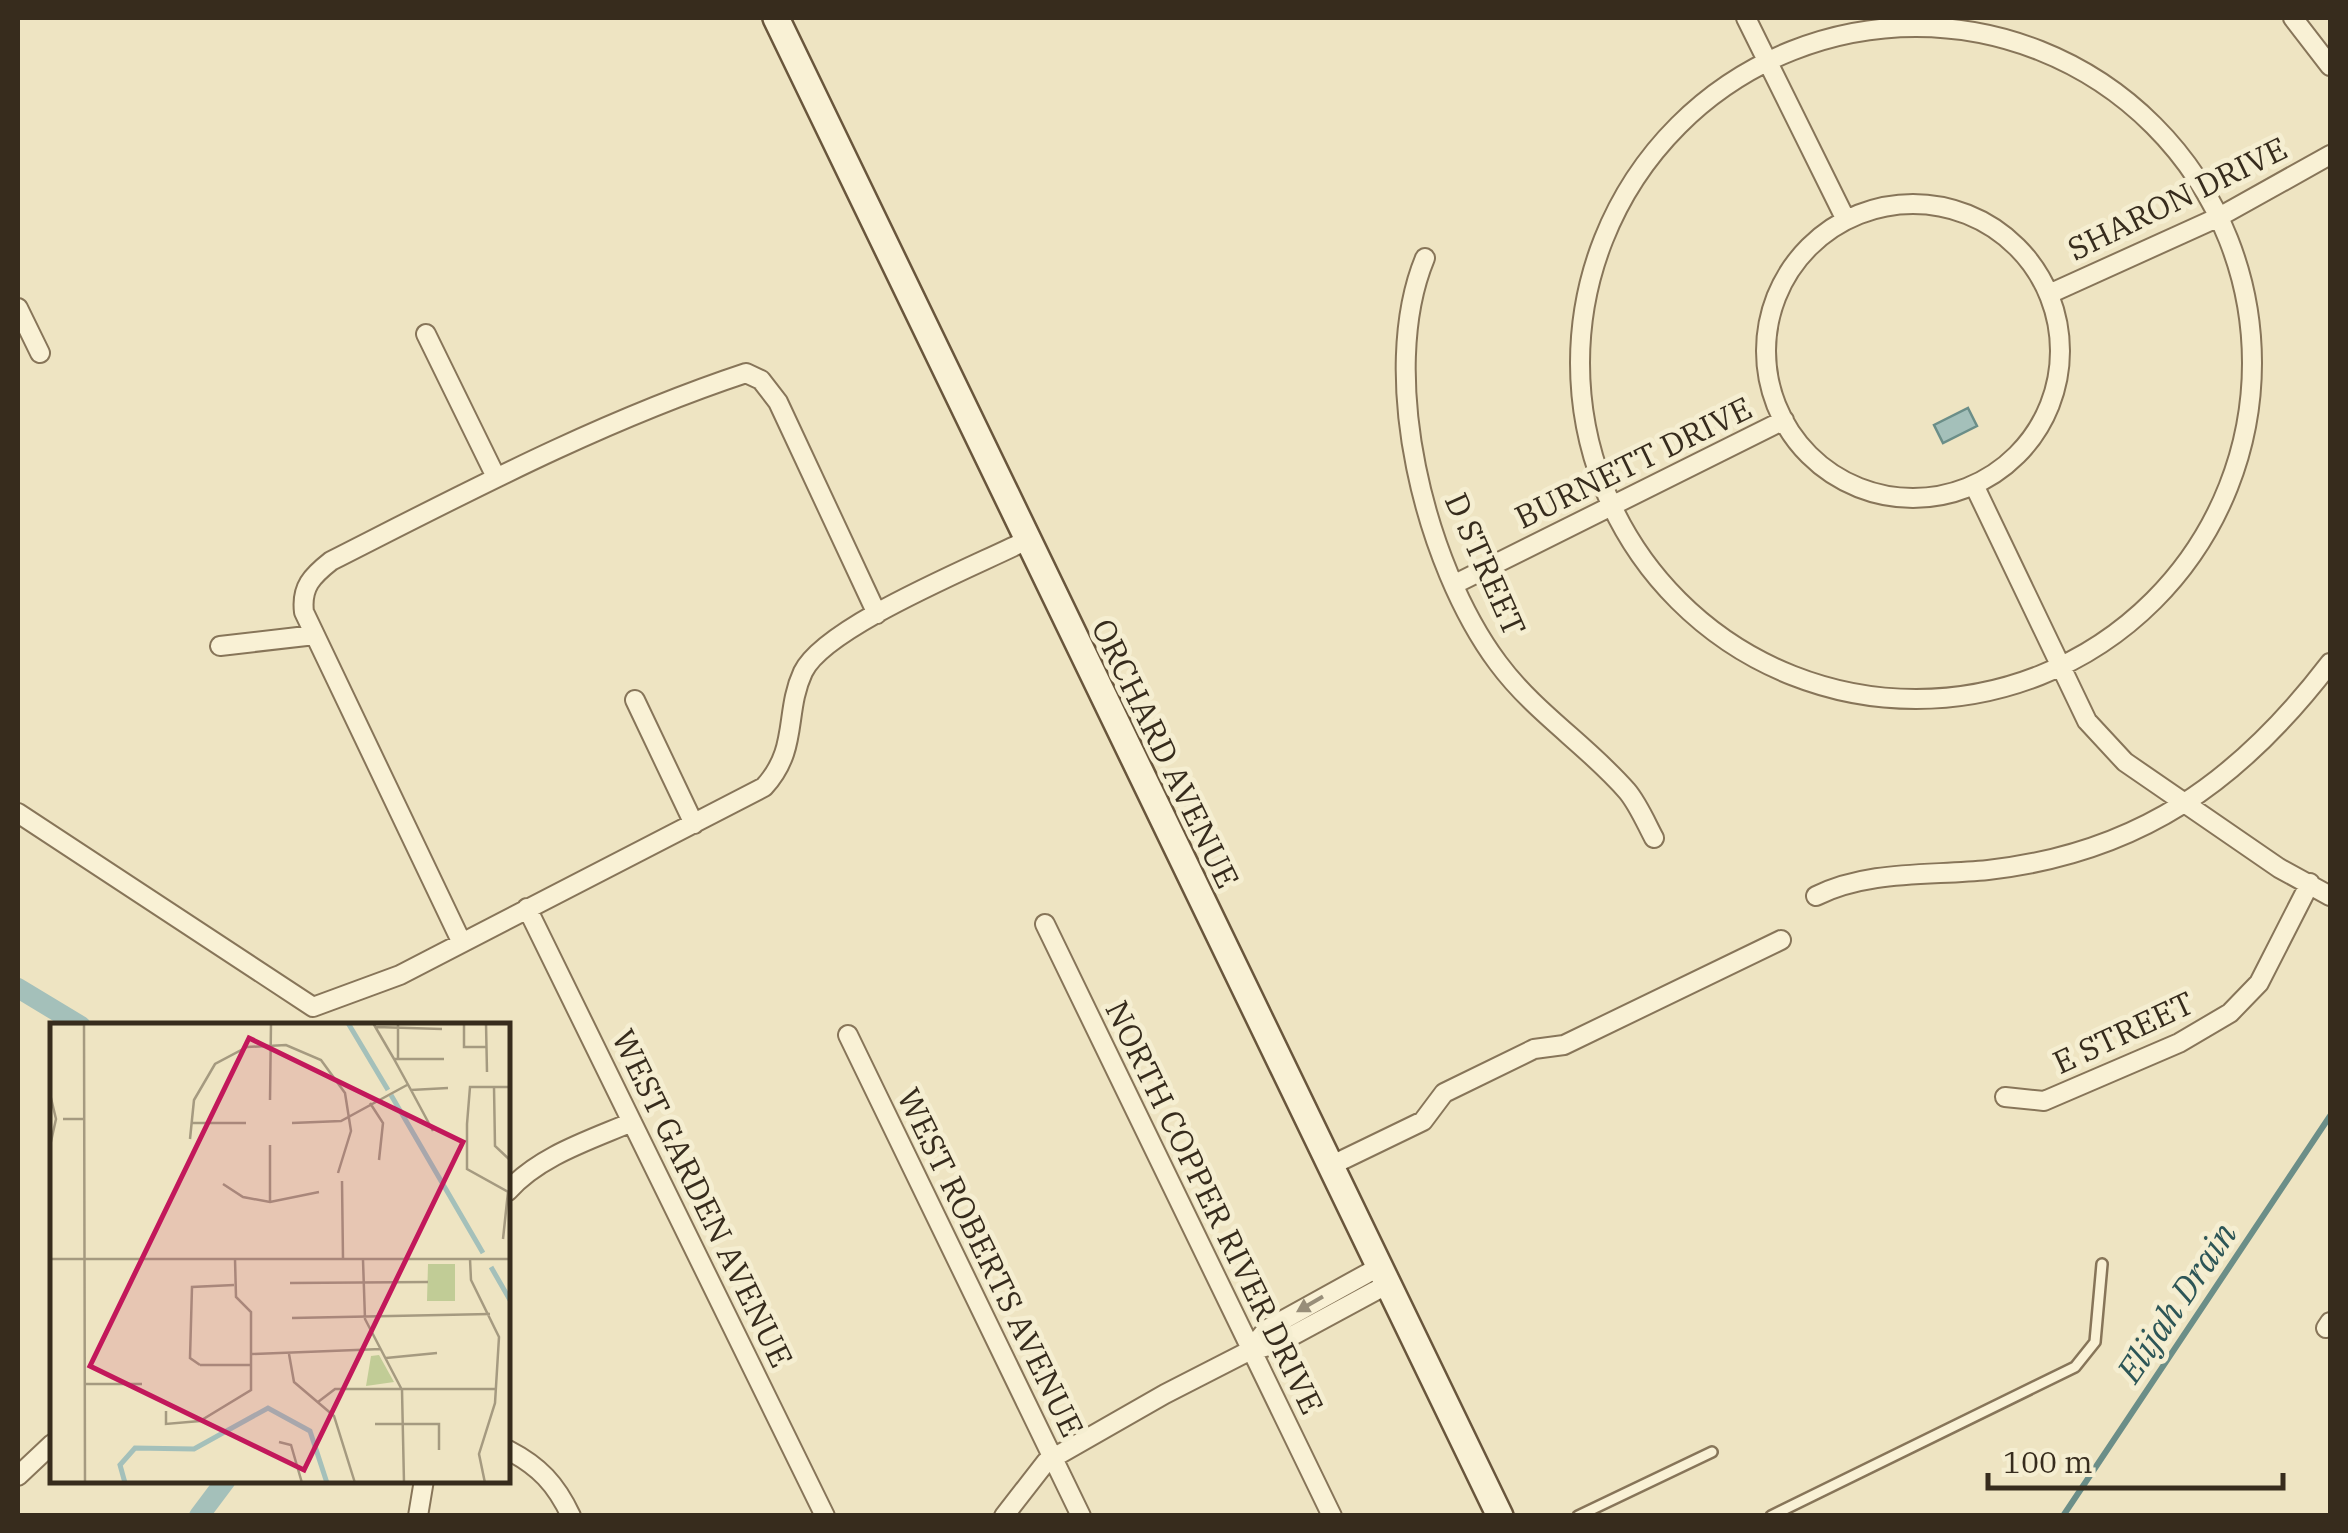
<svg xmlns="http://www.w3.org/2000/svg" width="2348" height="1533" font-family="'IBM Plex Serif',serif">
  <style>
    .water { fill: #a4c0ba; stroke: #6b8e88; stroke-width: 2.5 }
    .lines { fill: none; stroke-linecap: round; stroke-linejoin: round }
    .stream { stroke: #6b8e88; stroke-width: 6 }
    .canal { stroke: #a4c0ba; stroke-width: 20 }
    .lane-casing { stroke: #877559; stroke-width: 14 }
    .street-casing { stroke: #877559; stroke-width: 22 }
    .secondary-casing { stroke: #69563c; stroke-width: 30 }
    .lane { stroke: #f9f1d5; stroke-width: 9 }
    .street { stroke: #f9f1d5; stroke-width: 18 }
    .secondary { stroke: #f9f1d5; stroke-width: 25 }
    .oneway { fill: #988e79 }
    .labels { text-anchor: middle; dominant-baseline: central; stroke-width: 10; stroke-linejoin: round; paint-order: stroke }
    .street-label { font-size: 32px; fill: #372c1d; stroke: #f5eed1 }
    .water-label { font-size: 35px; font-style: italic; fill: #2d5657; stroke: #f5eed1 }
    .inset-river { fill: none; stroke: #a4c0ba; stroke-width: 5 }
    .inset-road { fill: none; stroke: #a59a80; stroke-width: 2.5 }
    .view { fill: #c2185b; fill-opacity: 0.15; stroke: #c2185b; stroke-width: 5 }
    .inset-edge { fill: none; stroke: #372c1d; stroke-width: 5 }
  </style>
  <rect width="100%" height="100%" fill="#eee4c2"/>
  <path class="water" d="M1968 408 1977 426 1943 443 1934 425Z"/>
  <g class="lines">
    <path class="stream" d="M2063 1516 2330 1116"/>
    <path class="canal" d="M18 988 81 1026
      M199 1516 226 1480"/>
    <defs>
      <path id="lane" d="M1578 1516 1712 1452
        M1771 1516 2075 1367 2095 1342 2102 1264"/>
      <path id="street" d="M1746 18 1846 220
        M2293 18 2330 66
        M1580 363a336 336 0 1 1 672 0a336 336 0 1 1-672 0Z
        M1766 351a147 147 0 1 1 294 0a147 147 0 1 1-294 0Z
        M1425 258C1377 374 1425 565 1498 663 1535 713 1587 745 1627 791 1638 804 1646 823 1654 838
        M2049 294 2219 217 2330 155
        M18 308 40 353
        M426 334 496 477
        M1974 485 2087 721 2125 762 2279 868 2330 896
        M1455 584 1784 420
        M220 646 315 635
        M635 700 694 824
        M18 813 313 1007 400 975 764 787C799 749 784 713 803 672 825 626 978 565 1027 540
        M1816 896C1869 870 1929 876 1988 870 2139 853 2239 782 2330 663
        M527 908 825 1516
        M1045 924 1332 1516
        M461 941 304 612C301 587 312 576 331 561 467 492 601 421 746 373L761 380 778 402 877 614
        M848 1035 1081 1516
        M2005 1097 2044 1101 2179 1043 2230 1013 2259 983 2310 883
        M1330 1166 1423 1121 1444 1093 1534 1049 1564 1045 1781 940
        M508 1191C539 1156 590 1140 632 1122
        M2326 1328 2330 1322
        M1249 1351 1267 1329 1379 1267
        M508 1450C539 1466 556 1484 571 1516
        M18 1476 52 1444
        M418 1516 424 1480
        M1004 1516 1046 1462 1165 1394 1249 1351 1277 1344 1388 1284"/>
      <path id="secondary" d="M776 18 1500 1516"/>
    </defs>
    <use href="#lane" class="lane-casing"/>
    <use href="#street" class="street-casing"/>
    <use href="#secondary" class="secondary-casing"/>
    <use href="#lane" class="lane"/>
    <use href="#street" class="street"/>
    <use href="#secondary" class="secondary"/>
  </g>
  <defs><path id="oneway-solid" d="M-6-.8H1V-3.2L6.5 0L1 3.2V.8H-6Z" transform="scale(2.5)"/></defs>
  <use class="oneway" href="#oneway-solid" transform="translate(1310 1304) rotate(150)"/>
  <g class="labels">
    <g class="street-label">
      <text transform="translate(2177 198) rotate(-26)">SHARON DRIVE</text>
      <text transform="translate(1633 462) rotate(-26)">BURNETT DRIVE</text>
      <text transform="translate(1486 564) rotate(66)">D STREET</text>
      <text transform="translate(1166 753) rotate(64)">ORCHARD AVENUE</text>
      <text transform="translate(2123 1032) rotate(-25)">E STREET</text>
      <text transform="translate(703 1198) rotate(64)">WEST GARDEN AVENUE</text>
      <text transform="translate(1215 1207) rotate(64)">NORTH COPPER RIVER DRIVE</text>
      <text transform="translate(991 1262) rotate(64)">WEST ROBERTS AVENUE</text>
    </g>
    <g class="water-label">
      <text transform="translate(2176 1302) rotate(-56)">Elijah Drain</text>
    </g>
  </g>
  <g transform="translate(50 1023)">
    <rect width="460" height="460" fill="#eee4c2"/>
    <path d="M378 241H405V278H377ZM329 332 344 359 316 363 321 333Z" fill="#c1cc96"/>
    <path class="inset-river" d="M298 0 338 67M341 72 433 230M441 244 460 277M75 460 70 442 85 425 144 426 218 385 260 408 277 460"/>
    <path class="inset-road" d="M34 0 35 460M323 0 344 36H394M414 0V24H436M436 0 437 49M0 1H34M326 4 392 6M344 36 361 67 398 65M348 36V0M444 64 445 123 460 137M460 64H420L417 101V146L460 170M361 67 383 108M0 71 6 96 0 123M220 77 221 0M320 80 333 100 329 137M29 96H13H35M141 100H196M242 100 291 98 357 62M140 116 144 77 165 41 197 24 236 22 271 37 295 70 301 108 288 150M220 122V179M292 158 293 236M173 161 193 174 220 179 269 169M453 216 458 169M0 236H460M420 236 421 257 449 314 445 380 429 431 435 460M313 237 315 296 352 367 354 460M240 260 378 259M242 295 440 291M202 331 331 326M239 331 244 359 284 393 305 460M336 335 387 330M150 342 140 335 142 264 184 262M150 342H202M35 361H92M268 379 285 366H447M116 388V401L150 398 201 367V289L186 274 185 236M325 401H389V427M229 419 241 422 252 460"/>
    <path class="view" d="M199 15 413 119 254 447 40 343Z"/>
    <rect width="460" height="460" class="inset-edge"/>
  </g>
  <rect width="2348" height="1533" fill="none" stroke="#372c1d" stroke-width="40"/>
  <path d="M1988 1473v15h295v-15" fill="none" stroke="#372c1d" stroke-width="5"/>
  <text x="2003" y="1473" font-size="30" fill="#372c1d" stroke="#f5eed1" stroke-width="8" paint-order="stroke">100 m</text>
</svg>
